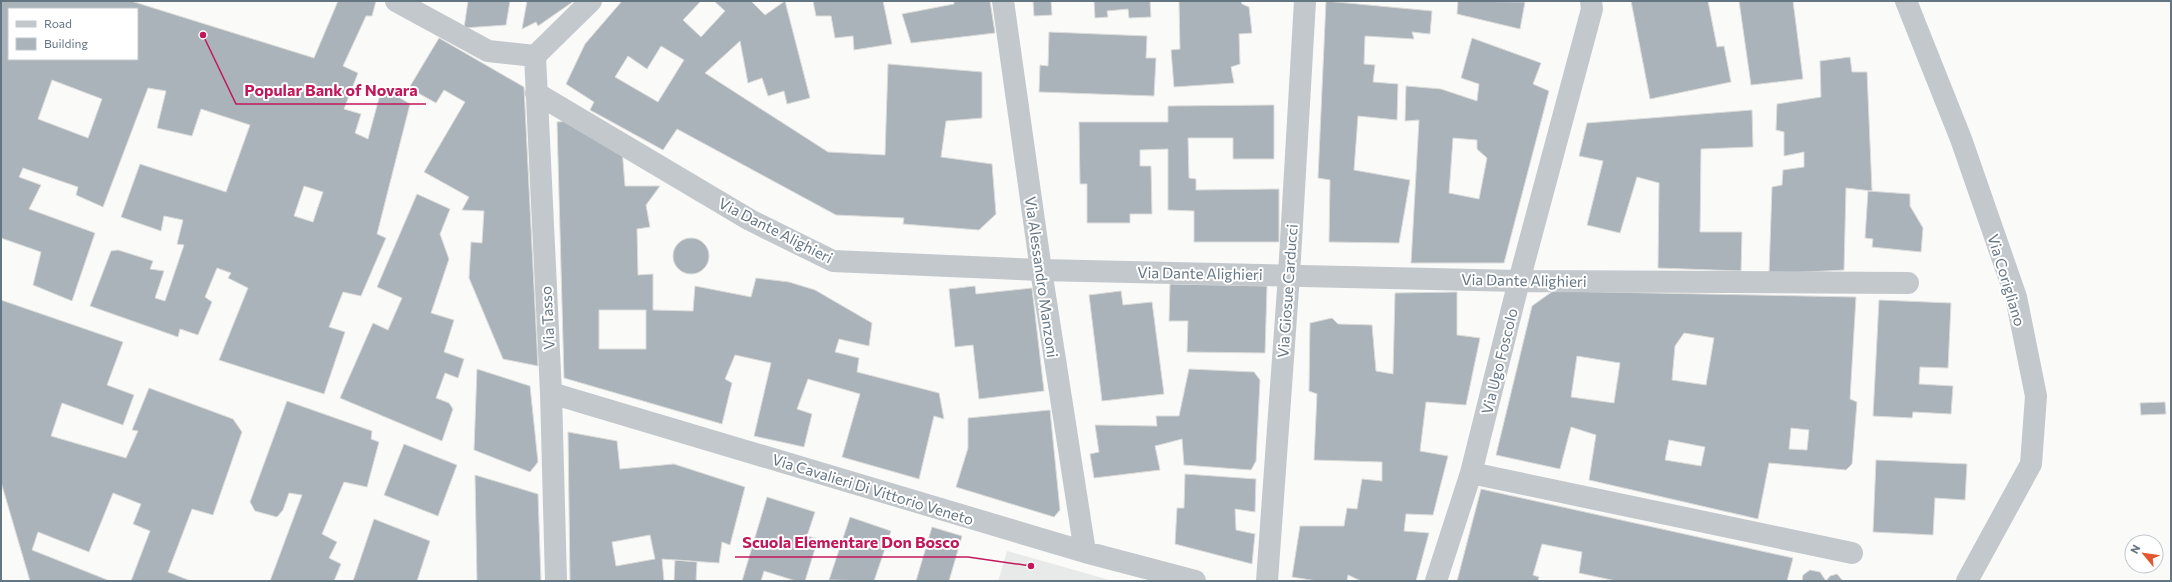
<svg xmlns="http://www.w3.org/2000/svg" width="2172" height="582" font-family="Commissioner,sans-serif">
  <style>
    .built { fill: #e8e9e9 }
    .building { fill: #aab3b9; stroke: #dcdcda; fill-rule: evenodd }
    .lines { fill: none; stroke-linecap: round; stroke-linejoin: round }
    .minor { stroke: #c3c8cc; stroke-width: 22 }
    .labels { text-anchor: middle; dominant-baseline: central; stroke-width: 4; stroke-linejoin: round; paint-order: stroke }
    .street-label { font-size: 15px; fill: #657683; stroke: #fff }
    .leader { fill: none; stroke: #c2185b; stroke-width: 1.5 }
    .callout-dot { fill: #c2185b; stroke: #fff; stroke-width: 1.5 }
    .callout-label { font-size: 16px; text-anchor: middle; font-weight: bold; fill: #c2185b; stroke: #fff; stroke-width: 4; stroke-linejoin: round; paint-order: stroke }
  </style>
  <rect width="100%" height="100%" fill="#fafaf8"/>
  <path class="built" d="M1007 551 1113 581H998Z"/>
  <path class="building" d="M1 1H131L314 58 338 1H376L372 16H366L343 66 358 73 344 109 361 114 355 133 368 139 382 87 410 104 377 234 386 238 361 296 343 292 329 327 345 332 324 394 219 360 248 288 228 278 231 273 217 268 205 297 212 302 198 335 180 329 178 337 90 306 111 251 118 250 153 261 150 269 164 271 155 298 165 301 184 245 177 244 183 220 164 216 161 231 121 217 140 164 226 192 250 125 201 109 192 136 157 128 166 91 148 88 103 207 76 195 78 187 23 168 19 177 41 185 29 209 95 233 72 301 33 285 41 252 1 238ZM9 9H137V59H9ZM52 80 102 99 88 138 38 119ZM304 186 323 192 313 222 294 216Z
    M468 1H510L506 25 464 28Z
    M527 1H574L538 26 536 22 522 29Z
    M622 1H701L683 20 701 37 725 11 714 1H751L765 15 785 1 810 98 787 104 784 91 768 96 762 78 748 83 740 41 705 73 828 152 885 155 888 64 982 72V118L946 121 941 157 992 164 996 214 979 230 903 224 904 218 836 215 677 129 663 150 590 110 594 102 566 84 585 44ZM661 46 684 60 658 102 615 77 628 56 647 69Z
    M813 1H883L892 44 854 50 853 36 835 38 831 16H816Z
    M954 1H990L995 33 911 43 902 14 954 4Z
    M1033 1H1051L1052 15 1034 16Z
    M1094 1H1150L1151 17 1129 18 1128 9 1107 11 1108 17 1095 18Z
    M1179 1H1241L1242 4 1249 7 1252 33 1239 34 1240 64 1231 67 1234 83 1174 87 1171 50 1180 49Z
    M1326 1 1432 11 1430 34 1412 32 1414 39 1365 36 1364 64 1375 65 1373 82 1398 84 1397 120 1358 116 1354 170 1410 180 1399 243 1329 242 1330 180 1318 178Z
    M1458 1 1525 2 1520 29 1457 14Z
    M1631 1H1708L1717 47 1724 46 1731 82 1650 99Z
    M1739 1H1793L1803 79 1751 85Z
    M1049 32 1147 36 1146 58H1156L1154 96 1039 92 1040 65 1048 66Z
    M439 38 524 87 538 366 503 359 469 278 471 242 482 243 484 211 462 210 469 197 424 172 465 102 444 90 436 103 409 88Z
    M1472 38 1541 63 1533 84 1549 91 1504 263H1411L1419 120 1405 121 1406 86 1441 89 1477 101 1479 84 1461 78ZM1453 138 1477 140V149L1487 158 1479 199 1449 193Z
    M1850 57 1852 72H1867L1872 191 1846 188 1844 270 1769 274 1772 187 1782 185 1783 170 1804 167V152L1784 156V132L1776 130 1777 104 1821 97 1820 61Z
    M1274 105V159H1233V138H1188L1189 178 1196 179V190L1279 189V242H1194V211L1168 210V149L1140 150V166H1151L1152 214H1130V223H1087V184H1080L1079 122H1168V106Z
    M1752 110 1753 147 1701 149 1700 232H1742L1741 271 1658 268 1659 183 1637 177 1620 233 1587 225 1603 161 1579 156 1587 123Z
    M571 121 622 149 625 186H660L646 205 650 227 637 229 638 275 653 274V310L693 311 695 286 751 297 756 278 789 282 815 290 872 323 869 346 839 339 835 352 859 358 857 372 939 393 944 419 934 416 919 479 842 457 860 394 808 379 797 409 812 414 804 447 754 436 771 363 735 355 725 379 732 383 722 424 564 378 557 122ZM599 310H646V349H599Z
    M1868 191 1910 194V206L1923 228 1921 252 1872 247 1873 239 1865 238Z
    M417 194 450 209 440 234 449 259 431 313 454 320 444 352 464 359 458 378 445 373 436 398 449 403 453 409 442 441 340 398 373 323 388 330 402 298 377 287Z
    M673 256a18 18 0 1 1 36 0a18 18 0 1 1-36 0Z
    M1170 284 1267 286 1265 353 1187 352 1188 321H1169Z
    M975 286 976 294 1032 288 1044 391 979 399 973 345 955 347 949 289Z
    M1121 291 1123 305 1152 302 1164 394 1102 401 1089 295Z
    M1553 291 1856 297 1850 399 1857 402 1852 464 1846 470 1769 463 1758 519 1589 480 1596 435 1571 427 1560 469 1496 455 1532 306ZM1684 333 1714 338 1706 385 1672 380 1675 346ZM1577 356 1620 363 1614 403 1571 397ZM1791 428 1809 430 1807 450 1789 449ZM1669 440 1705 447 1701 466 1665 460Z
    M1457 292V335L1480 338 1466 405 1426 402 1420 451 1448 456 1433 515 1406 514 1404 531 1429 533 1416 581H1361L1348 575 1347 581H1317L1292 577 1300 526H1344L1347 508 1357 509 1362 479 1382 481V462L1314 460 1317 394 1309 391 1310 323 1332 318 1338 324 1372 325 1376 371 1393 374 1395 293Z
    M1 300 123 342 107 385 134 395 123 425 62 403 51 436 126 458 138 431 132 430 149 388 233 419 242 432 213 515 192 509 168 572 191 581H131L150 531 133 524 141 504 113 493 89 552 38 532 32 550 110 581H30L1 482Z
    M1879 300 1951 303 1948 368 1920 367 1919 384 1953 386 1951 414 1913 412 1912 418 1873 416Z
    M477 369 530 386 538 462 530 472 474 450Z
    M1189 369 1254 372 1260 380 1256 461 1251 470 1184 465 1182 439 1155 446 1160 470 1094 478 1090 454 1099 452 1095 425 1157 426 1156 416H1179Z
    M287 401 372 431 371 439 379 442 367 487 344 482 322 534 337 542 329 558 341 564 334 581H270L302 495 289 493 283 510 277 517 255 511 250 502Z
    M2165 402 2166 414 2141 415 2140 403Z
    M1050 410 1060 510 1054 517 956 487 968 448V418Z
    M568 432 617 441 620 469 674 464 745 487 730 545 722 542 719 563 662 559 664 581H570ZM650 535 655 559 616 566 612 542Z
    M404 444 457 465 438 516 384 495Z
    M1876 460 1967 464 1965 500 1935 498 1933 535 1873 532Z
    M1185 474 1256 479 1255 512 1235 509 1236 530 1255 534 1252 564 1175 544 1177 508H1184Z
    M475 475 538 494 541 581H477Z
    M1481 489 1793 558 1787 581H1616L1579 573 1582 552 1542 544 1533 575 1539 577 1538 581H1457Z
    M767 497 815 512 807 536 818 539 805 581H796L764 571 761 581H742Z
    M850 517 891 531 874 581 829 580Z
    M374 519 430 541 417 581H353Z
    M932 527 962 536 949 581H916Z
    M675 560 697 562 696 581H674Z
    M1810 570 1820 572 1826 581H1802L1803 575Z
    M1837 574 1843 581H1826L1830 576Z"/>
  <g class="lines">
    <path class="minor" d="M396 1 488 51 535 56
      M1003 1 1041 270 1085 552
      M1906 1 1961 139 2016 297 2036 396 2031 464 1967 581
      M535 56 551 393 556 581
      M535 56 591 1
      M536 93 750 220 833 261 1041 270 1519 281 1908 283
      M551 393 1085 552 1195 581
      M1471 473 1852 553
      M1267 581 1289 275 1305 1
      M1436 581 1471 473 1519 281 1592 9 1591 1"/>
  </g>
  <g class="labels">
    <g class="street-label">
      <text transform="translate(776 230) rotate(27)">Via Dante Alighieri</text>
      <text transform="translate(1200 273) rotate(1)">Via Dante Alighieri</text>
      <text transform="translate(1042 277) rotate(82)">Via Alessandro Manzoni</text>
      <text transform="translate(1524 280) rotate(1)">Via Dante Alighieri</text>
      <text transform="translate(2007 280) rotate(73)">Via Corigliano</text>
      <text transform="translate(1287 291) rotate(-86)">Via Giosue Carducci</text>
      <text transform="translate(547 318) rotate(-93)">Via Tasso</text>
      <text transform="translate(1499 361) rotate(-76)">Via Ugo Foscolo</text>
      <text transform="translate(873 489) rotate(17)">Via Cavalieri Di Vittorio Veneto</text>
    </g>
  </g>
  <path class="leader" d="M203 35L236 104H426M1031 566L968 557H735"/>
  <g class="callout-dot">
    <circle cx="203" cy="35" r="4"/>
    <circle cx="1031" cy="566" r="4"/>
  </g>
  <g class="callout-label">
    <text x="331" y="96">Popular Bank of Novara</text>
    <text x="851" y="548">Scuola Elementare Don Bosco</text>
  </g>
  <rect width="2172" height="582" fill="none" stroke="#657683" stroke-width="4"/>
  <rect x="8" y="8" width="130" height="52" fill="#ffffff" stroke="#c1c8cd"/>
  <rect x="16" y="21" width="20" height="6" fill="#c3c8cc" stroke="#c1c8cd"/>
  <text x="44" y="28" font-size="12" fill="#657683">Road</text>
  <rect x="16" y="38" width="20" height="12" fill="#aab3b9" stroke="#c1c8cd"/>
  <text x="44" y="48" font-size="12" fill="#657683">Building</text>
  <g transform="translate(2144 554) rotate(299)"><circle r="19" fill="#ffffff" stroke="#c1c8cd"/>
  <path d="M0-3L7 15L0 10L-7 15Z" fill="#e4572e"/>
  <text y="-6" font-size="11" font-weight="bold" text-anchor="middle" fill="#657683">N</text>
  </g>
</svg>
